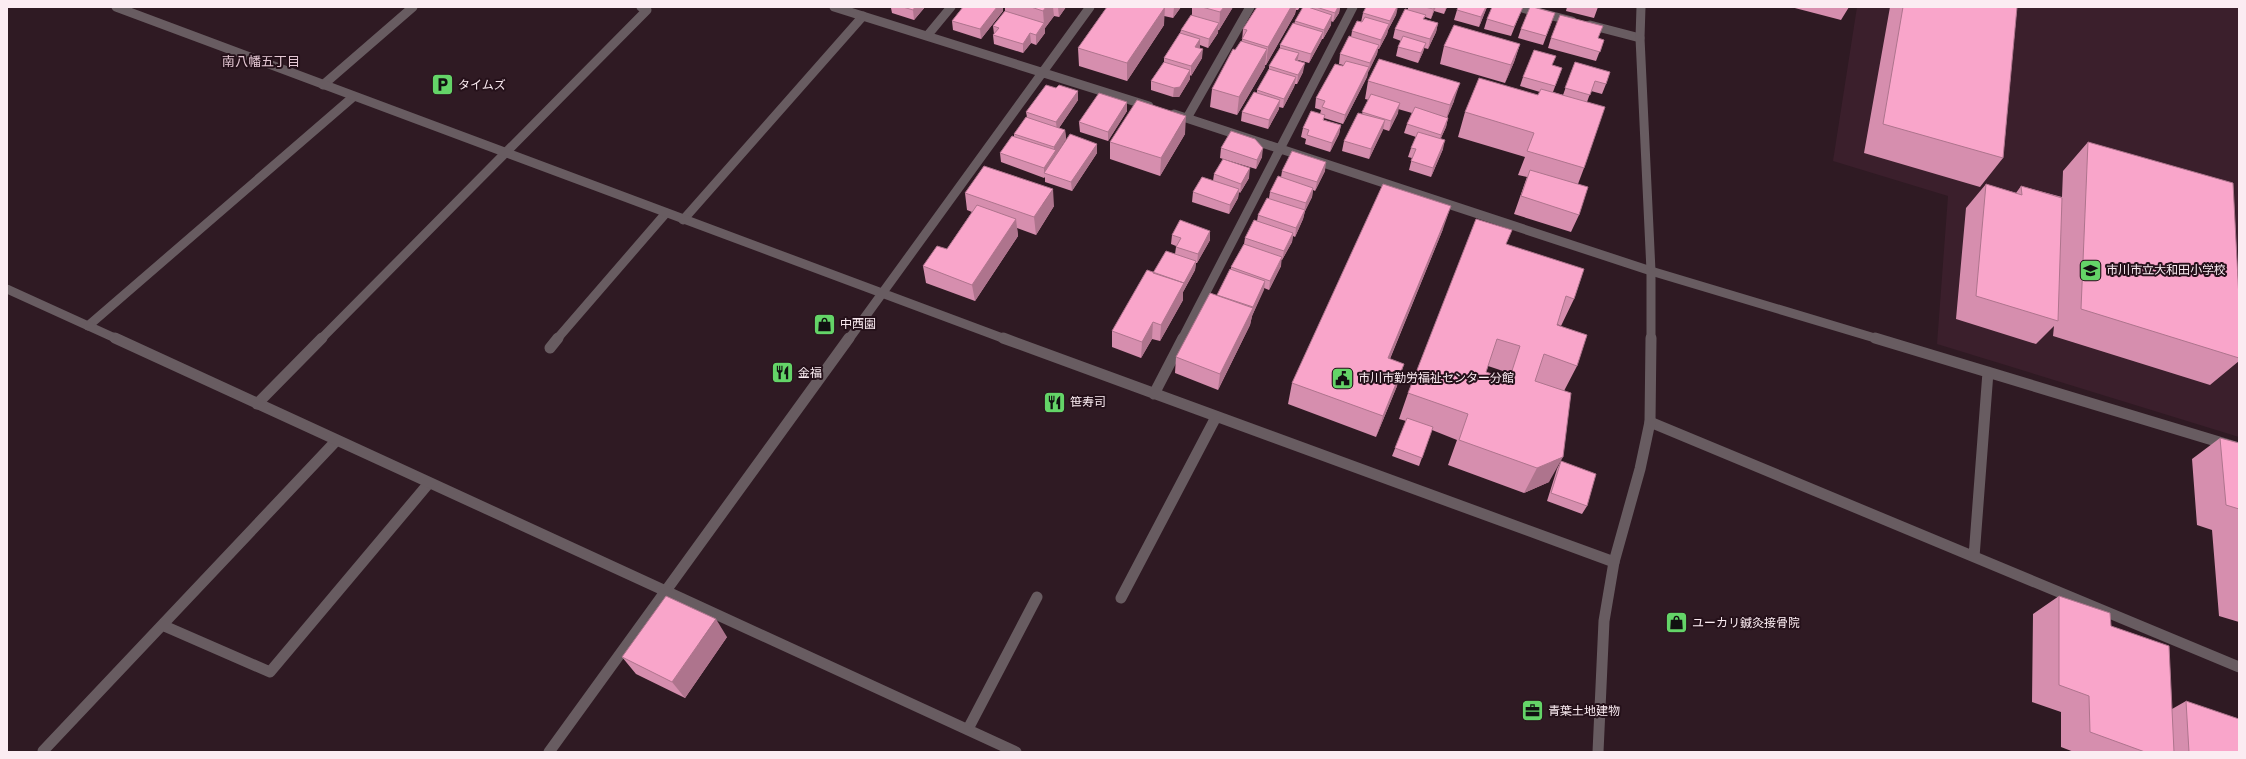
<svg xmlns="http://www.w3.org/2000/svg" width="2246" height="759" font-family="'DM Sans','Noto Sans JP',sans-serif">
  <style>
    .built { fill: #3b1f2c }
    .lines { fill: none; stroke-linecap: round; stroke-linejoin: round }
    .service-far1 { stroke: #685c61; stroke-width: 9 }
    .service { stroke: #685c61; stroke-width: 11 }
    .minor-far1 { stroke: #685c61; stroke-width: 9 }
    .minor { stroke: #685c61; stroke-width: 11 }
    .tertiary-far1 { stroke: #685c61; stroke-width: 9 }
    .tertiary { stroke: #685c61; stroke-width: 11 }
    .wall { fill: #d68eae; fill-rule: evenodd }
    .shaded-wall { fill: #ae748d }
    .building { fill: #f9a5ca; stroke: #ae748d; fill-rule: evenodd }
    .labels { text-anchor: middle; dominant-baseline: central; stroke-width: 4; stroke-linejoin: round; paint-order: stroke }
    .poi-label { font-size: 12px; fill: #fbecf2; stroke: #25111a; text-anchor: start }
    .neighbourhood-label { font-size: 13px; fill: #e5c8d4; stroke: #25111a }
  </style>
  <rect width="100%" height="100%" fill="#2f1a23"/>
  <path class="built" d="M1857 7H2239V437L1937 344 1948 196 1833 161Z"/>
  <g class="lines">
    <path class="service-far1" d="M323 85 413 7
      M683 220 863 16
      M88 326 353 97
      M321 339 647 10 641 7
      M557 339 666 213"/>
    <path class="service" d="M550 348 558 338
      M257 404 322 338
      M162 625 270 672 429 483
      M43 751 336 441"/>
    <path class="minor-far1" d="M116 7 1005 339
      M834 7 1149 106
      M1518 7 1572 21
      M1590 25 1640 38
      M927 36 951 7
      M1174 114 1651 271 1878 339
      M1187 118 1250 7
      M7 289 117 339
      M849 339 1090 7
      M1182 339 1353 7"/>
    <path class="minor" d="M115 338 1016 752
      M1003 338 1614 562
      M1875 338 2239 448
      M1154 394 1183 338
      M1650 422 2239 667
      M1974 557 1988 372
      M1121 598 1216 417
      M968 729 1037 597
      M549 752 849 338"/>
    <path class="tertiary-far1" d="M1641 7 1640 38 1651 271V339"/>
    <path class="tertiary" d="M1598 752 1604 621 1614 562 1640 469 1650 422 1651 338"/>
  </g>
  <path class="wall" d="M889 7H925L914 20 892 13 891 8Z
    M963 7H1003V11L981 39 953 30 952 21Z
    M1005 7H1066L1059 17 1054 16 1045 28V33L1036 45 1031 43 1023 53 994 44 993 35 994 34 993 26 1005 11Z
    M1107 7H1181L1173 18 1164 16V25L1127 81 1079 66 1078 48Z
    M1192 7H1233L1219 30H1218V33L1208 48 1200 45V48L1202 58 1191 76 1190 75V79L1179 97H1173L1151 90V81L1164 62V58L1180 33 1181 30 1192 15Z
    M1257 7H1300L1298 10H1296L1295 14 1266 65H1265V67L1237 115 1210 107 1212 89 1235 50 1242 41 1243 29Z
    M1302 7H1340L1339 13 1333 22 1331 21V25L1323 39H1322L1321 41 1309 63 1298 60 1303 72 1297 84H1295L1294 87 1283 108 1279 107V109L1268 129 1241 121 1242 112 1257 93V90L1269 69V66L1280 48V45L1294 24 1295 21 1302 10Z
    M1366 7H1398H1397L1396 15 1388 30 1387 34 1379 49H1378L1377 54 1368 72 1367 77 1343 124 1324 118V120L1341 125 1339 134 1330 152 1305 144 1306 139 1301 137 1303 128 1320 114 1321 110 1315 108 1316 98 1343 66V65L1339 64 1340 54 1351 37 1352 31 1361 22 1363 13Z
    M1408 7H1447L1444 14 1434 11 1431 19 1425 17 1424 19 1438 23 1436 32 1428 49 1424 48 1423 52 1418 63 1396 56 1398 47 1401 41 1393 38 1395 29 1408 9Z
    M1487 7 1479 27 1454 20 1457 10Z
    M1523 7 1520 14 1511 36 1484 29 1487 19Z
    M1567 7H1598L1594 18 1566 11Z
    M1791 7H1849L1841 20Z
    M1890 7H2017L2003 158 1980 187 1864 153Z
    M1555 13 1543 45 1518 38 1521 29Z
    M1551 38 1604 40 1596 61 1548 48Z
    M1520 44 1514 62 1505 83 1440 64 1444 46Z
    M1575 62 1606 84 1602 94 1591 91 1587 102 1584 168 1578 184 1579 215 1571 232 1514 214 1527 177 1518 175 1525 157 1458 137 1465 112 1538 95 1540 92 1520 86 1523 77 1553 65 1562 68 1553 92 1563 95Z
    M1368 81 1454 101 1447 117 1448 118 1446 127 1441 138 1443 149 1431 177 1409 170 1412 158 1408 157 1411 148 1416 137 1404 133 1407 124 1412 113 1398 109V113L1389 131 1383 129 1369 159 1342 151 1344 141 1362 114 1369 100 1365 99Z
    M1056 88 1078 91V100L1059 128 1065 130 1066 139 1057 153V155L1097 144V153L1072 191 1045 182V177L1044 178 1001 162 1000 153 1014 136V134L1027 117 1026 112Z
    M1127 102V111L1108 141 1080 132 1079 122Z
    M1185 134 1160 176 1110 159V142Z
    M2088 142 2239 299V361L2210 385 2053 336 2054 326 2036 344 1956 319 1966 208 1986 184 2016 193 2021 186 2062 197 2063 171Z
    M1221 148 1262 157 1256 169 1220 158Z
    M1282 171H1325L1315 191 1313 190 1312 197 1305 211 1303 219 1295 237 1293 236 1292 242 1282 260H1281V266L1269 290 1264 288 1252 316 1250 325 1218 390 1175 373 1176 357 1217 296 1231 269V267L1244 244 1245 238 1257 221 1258 215 1269 198 1270 192 1281 177Z
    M1214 174 1249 178 1240 193 1239 192 1238 198 1229 214 1192 202 1193 192 1213 181Z
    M965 193 1054 206 1036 235 1017 228 1018 236 975 301 926 283 923 266 947 249 972 212 967 210Z
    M1443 229 1390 359 1397 386 1376 437 1288 404 1292 383Z
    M1210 231V240L1197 263H1196L1195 270 1183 292V300L1160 341 1152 339 1141 358 1112 347V331L1153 273 1175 254 1176 247V246L1171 244 1172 235Z
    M1506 244 1574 299 1561 326 1557 324 1577 366 1564 391 1549 482 1524 493 1448 465 1457 440 1432 430 1419 466 1392 456 1406 421 1399 419 1408 393ZM1488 366 1509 373 1506 379 1486 372Z
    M2220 438 2239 443V622L2219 616 2212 530 2197 525 2192 459Z
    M1561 461 1587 506 1582 514 1547 501 1557 469Z
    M2059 596 2111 626 2172 709 2186 701 2239 752H2074L2061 747V712L2032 702 2033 614Z
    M727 637 685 698 636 674 622 657Z"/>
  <path class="shaded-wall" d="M915 7H925L914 20 913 10Z
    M997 7H1003V11L981 39 980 29Z
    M1046 7H1053L1054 16 1045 28V33L1036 45V35L1044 24 1043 11Z
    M1058 7H1066L1059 17Z
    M1165 7 1164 25 1127 81V63Z
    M1174 7H1181L1173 18Z
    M1224 7H1233L1219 30 1220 12Z
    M1291 7H1296L1295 14 1266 65 1268 47Z
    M1338 7H1340L1339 13 1333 22 1335 13Z
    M1398 7 1396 15 1388 30 1387 34 1379 49 1381 40 1389 25 1390 21Z
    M1434 7H1436L1434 11 1431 19Z
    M1446 7H1447L1444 14Z
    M1486 7H1487L1479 27 1481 17Z
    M1332 15 1331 25 1323 39 1324 30Z
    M1219 23 1218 33 1208 48 1209 39Z
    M1438 23 1436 32 1428 49 1430 39Z
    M1323 32 1321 41 1309 63 1311 54Z
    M1030 33 1031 43 1023 53V44Z
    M1200 39V49L1195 47Z
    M1426 43 1423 52 1418 63 1421 53Z
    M1520 44 1514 62 1505 83 1511 65Z
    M1379 45 1377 54 1368 73 1370 63Z
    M1203 49 1202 58 1191 76V66Z
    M1267 49 1265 67 1237 115 1239 97Z
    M1299 53 1297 63 1295 60Z
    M1305 63 1303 72 1297 84 1298 75Z
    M1369 67 1367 77 1343 124 1345 115Z
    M1190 70V79L1179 97H1173L1174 88Z
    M1296 77 1294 87 1283 108 1284 99Z
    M1460 83 1454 101 1445 123 1450 105Z
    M1078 91V100L1057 131 1056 122Z
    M1280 100 1279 109 1268 129 1269 120Z
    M1127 102V111L1108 141V132Z
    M1400 103 1398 113 1389 131 1391 121Z
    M1186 116 1185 134 1160 176 1161 158Z
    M1448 118 1446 127 1438 144 1441 135Z
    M1385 120 1383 130 1369 159 1371 149Z
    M1341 125 1339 134 1330 152 1332 143Z
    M1065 130 1066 139 1057 153V159L1044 173V178V168L1054 154V147Z
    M1445 140 1443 149 1431 177 1433 168Z
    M1097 144V153L1072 191 1071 182Z
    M1263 148 1262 157 1256 169 1257 160Z
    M1326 162 1325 171 1315 191 1317 182Z
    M1250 168 1249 178 1240 193 1241 184Z
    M1313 188 1312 197 1305 211 1303 219 1295 237 1296 228 1304 211 1306 203Z
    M1053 189 1054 206 1036 235 1034 217Z
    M1239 189 1238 198 1229 214 1230 205Z
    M1451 206 1443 229 1381 380 1388 358Z
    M1016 219 1018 236 975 301 972 285Z
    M1210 231V240L1197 263 1198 254Z
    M1293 233 1292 242 1282 260 1284 251Z
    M1282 257 1281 266 1269 290 1270 281Z
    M1196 261 1195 270 1183 292V300L1160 341 1161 325Z
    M1265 281 1264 290 1252 316 1250 325 1218 390 1220 374 1252 308Z
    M1153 322 1152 339 1141 358 1142 342Z
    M1404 364 1397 386 1376 437 1383 416Z
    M1563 457 1549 482 1524 493 1537 468Z
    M716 619 727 637 685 698 672 682Z"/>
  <path class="building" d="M903 7H915L913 10Z
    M963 7H997L980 29 952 21Z
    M1031 7H1046L1043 11Z
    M1107 7H1165L1127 63 1078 48Z
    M1202 7H1224L1220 12Z
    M1257 7H1291L1268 47 1242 39 1247 30 1243 29Z
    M1303 7H1308L1332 15 1324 30 1295 21Z
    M1316 7H1338L1335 13Z
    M1366 7H1397L1390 21 1363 13Z
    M1425 7H1434L1433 9Z
    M1458 7H1486L1481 17 1457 10Z
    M1492 7H1523L1514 27 1487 19Z
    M1530 7H1533L1555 13 1546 36 1521 29Z
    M1903 7H2017L2003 158 1883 124Z
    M1405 9 1426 15 1423 19 1438 23 1430 39 1395 29Z
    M1005 11 1044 23 1036 35 1030 33 1023 44 993 35 999 28 993 26Z
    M1191 15 1219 23 1209 39 1181 30Z
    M1560 15 1603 26 1598 38 1604 40 1600 52 1551 38Z
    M1365 17 1389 24 1381 40 1352 31 1357 21 1362 22Z
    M1293 23 1323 32 1311 54 1280 45Z
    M1454 25 1520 44 1511 65 1444 46Z
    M1180 33 1200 39 1195 47 1203 49 1191 66 1164 58Z
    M1349 36 1379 45 1370 63 1340 54Z
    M1403 36 1426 43 1421 53 1398 47Z
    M1241 41 1267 49 1239 97 1212 89 1233 49 1235 50Z
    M1280 48 1299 53 1295 60 1305 63 1298 75 1269 66Z
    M1534 50 1556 56 1552 65 1562 68 1555 86 1523 77Z
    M1379 59 1460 83 1450 105 1368 81Z
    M1346 61 1369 67 1345 115 1322 107 1325 101 1316 98 1335 64 1343 66Z
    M1164 62 1190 70 1180 87 1174 88 1151 81Z
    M1575 62 1610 72 1606 84 1595 81 1590 95 1565 88Z
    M1269 69 1296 77 1284 99 1257 90Z
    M1479 78 1538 95 1541 89 1605 107 1584 168 1527 151 1534 133 1465 112Z
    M1046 85 1056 88 1059 85 1078 91 1056 122 1026 112Z
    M1254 92 1280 100 1269 120 1242 112Z
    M1099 93 1127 102 1108 132 1079 122Z
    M1371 94 1400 103 1391 121 1362 112Z
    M1137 100 1186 116 1161 158 1110 142Z
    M1415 107 1448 118 1441 135 1407 124Z
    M1311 111 1325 115 1323 120 1341 125 1332 143 1307 135 1309 130 1303 128Z
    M1358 113 1385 120 1371 149 1344 141Z
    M1026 117 1065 130 1054 147 1014 134Z
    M1231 131 1255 139 1263 148 1257 160 1221 148Z
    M1418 132 1445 140 1433 168 1411 161 1416 149 1411 148Z
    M1070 134 1097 144 1071 182 1044 173Z
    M1012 136 1056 150 1044 168 1000 153Z
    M2088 142 2233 183 2239 299V358L2081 309Z
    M1292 151 1326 162 1317 182 1282 171Z
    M1223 159 1250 168 1241 184 1214 174Z
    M984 166 1053 189 1034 217 965 193Z
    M1530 170 1588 187 1579 215 1521 196Z
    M1278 176 1313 188 1306 203 1270 192Z
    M1202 177 1239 189 1230 205 1193 192Z
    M1383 184 1451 206 1388 358 1404 364 1383 416 1292 383Z
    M1986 184 2022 195 2021 186 2062 198 2058 321 1976 296Z
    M1267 198 1305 210 1296 228 1258 215Z
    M977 205 1016 219 972 285 923 266 937 246 947 249Z
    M1476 219 1512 230 1506 244 1584 269 1574 299 1566 296 1557 325 1587 335 1577 366 1544 354 1535 381 1571 393 1563 457 1537 468 1459 440 1468 414 1408 393ZM1497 339 1520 346 1509 380 1486 372Z
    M1180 220 1210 231 1198 254 1176 247 1181 238 1172 235Z
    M1254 220 1293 233 1284 251 1245 238Z
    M1244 244 1282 257 1270 281 1231 267Z
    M1166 251 1196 261 1184 283 1153 273Z
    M1230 269 1265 281 1253 307 1217 295Z
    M1147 270 1184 283 1161 325 1153 322 1142 342 1112 331Z
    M1210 293 1253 308 1220 374 1176 357Z
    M1407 418 1433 427 1422 458 1395 448Z
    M2220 438 2239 443V509L2226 505Z
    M1561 461 1596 474 1587 506 1551 493Z
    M666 596 716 619 672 682 622 657Z
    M2059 596 2110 613 2111 626 2169 646 2174 752H2145L2090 732 2089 696 2059 685Z
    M2186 701 2239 719V752H2189Z"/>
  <defs>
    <symbol id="parking-square" viewBox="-11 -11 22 22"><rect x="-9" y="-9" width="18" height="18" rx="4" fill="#64d468" stroke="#25111a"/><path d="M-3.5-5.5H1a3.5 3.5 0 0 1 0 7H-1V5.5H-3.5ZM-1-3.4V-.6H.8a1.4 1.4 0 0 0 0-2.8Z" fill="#111"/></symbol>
    <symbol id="school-square" viewBox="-11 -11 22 22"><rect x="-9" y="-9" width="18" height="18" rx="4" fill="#64d468" stroke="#25111a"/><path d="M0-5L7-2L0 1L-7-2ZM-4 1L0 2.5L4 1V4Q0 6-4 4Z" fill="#111"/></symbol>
    <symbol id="shop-square" viewBox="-11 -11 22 22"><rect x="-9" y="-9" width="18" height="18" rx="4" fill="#64d468" stroke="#25111a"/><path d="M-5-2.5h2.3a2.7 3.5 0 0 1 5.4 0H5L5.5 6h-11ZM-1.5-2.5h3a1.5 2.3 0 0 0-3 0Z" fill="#111"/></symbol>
    <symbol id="restaurant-square" viewBox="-11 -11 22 22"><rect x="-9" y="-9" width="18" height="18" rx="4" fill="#64d468" stroke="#25111a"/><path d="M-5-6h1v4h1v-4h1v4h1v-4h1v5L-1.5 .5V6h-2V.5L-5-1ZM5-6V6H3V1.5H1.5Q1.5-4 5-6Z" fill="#111"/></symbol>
    <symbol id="civic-square" viewBox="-11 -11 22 22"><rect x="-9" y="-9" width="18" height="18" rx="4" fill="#64d468" stroke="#25111a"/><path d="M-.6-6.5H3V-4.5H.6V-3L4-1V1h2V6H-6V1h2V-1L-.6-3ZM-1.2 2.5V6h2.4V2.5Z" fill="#111"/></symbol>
    <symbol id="office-square" viewBox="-11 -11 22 22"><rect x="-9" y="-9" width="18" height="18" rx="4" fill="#64d468" stroke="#25111a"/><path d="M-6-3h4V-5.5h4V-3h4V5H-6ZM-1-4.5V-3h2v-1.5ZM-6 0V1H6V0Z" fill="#111"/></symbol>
  </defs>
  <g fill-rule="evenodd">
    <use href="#parking-square" x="430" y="72" width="25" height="25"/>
    <use href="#school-square" x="2078" y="258" width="25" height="25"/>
    <use href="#shop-square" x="812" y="312" width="25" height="25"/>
    <use href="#restaurant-square" x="770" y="360" width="25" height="25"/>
    <use href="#civic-square" x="1330" y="366" width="25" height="25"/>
    <use href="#restaurant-square" x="1042" y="390" width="25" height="25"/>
    <use href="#shop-square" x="1664" y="610" width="25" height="25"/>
    <use href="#office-square" x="1520" y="698" width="25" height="25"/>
  </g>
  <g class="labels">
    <g class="poi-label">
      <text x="458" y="85">タイムズ</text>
      <text x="2106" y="270">市川市立大和田小学校</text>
      <text x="840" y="324">中西園</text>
      <text x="798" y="373">金福</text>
      <text x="1358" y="378">市川市勤労福祉センター分館</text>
      <text x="1070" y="402">笹寿司</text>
      <text x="1692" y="623">ユーカリ鍼灸接骨院</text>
      <text x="1548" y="711">青葉土地建物</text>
    </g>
    <g class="neighbourhood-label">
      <text x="261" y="61">南八幡五丁目</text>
    </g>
  </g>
  <rect width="2246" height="759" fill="none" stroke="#fbecf2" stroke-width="16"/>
</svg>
